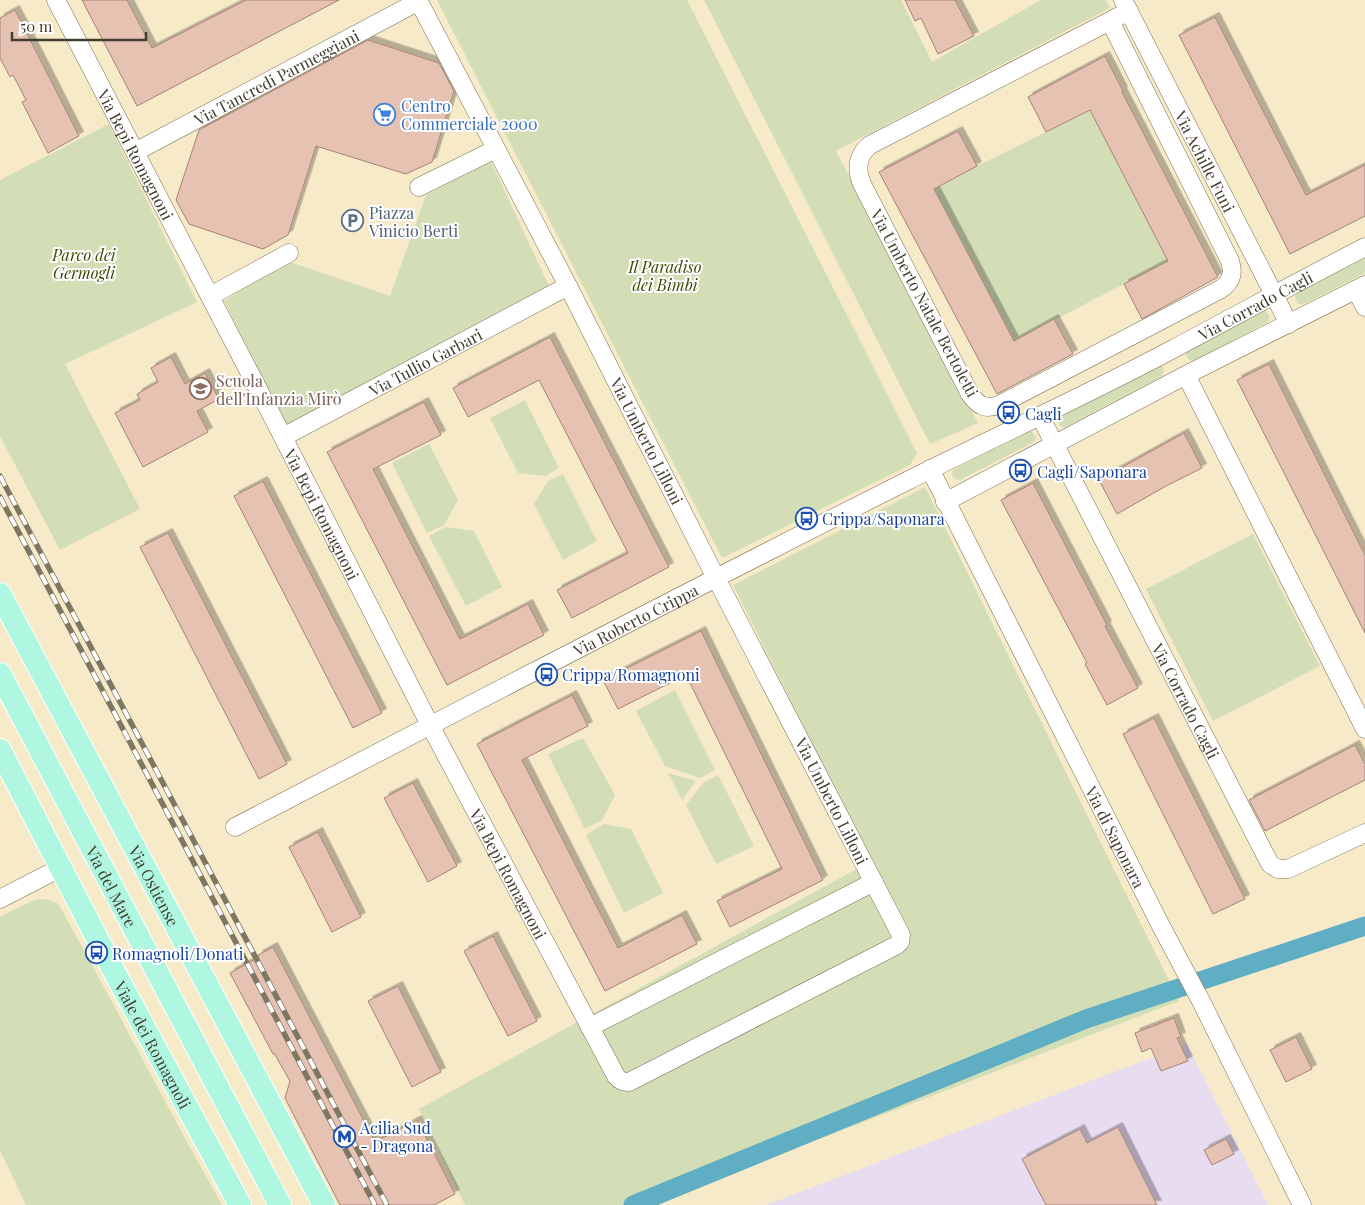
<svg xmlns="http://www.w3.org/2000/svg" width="1365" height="1205" font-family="'Playfair Display',serif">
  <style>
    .industrial { fill: #e8dcf0 }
    .green { fill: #d3ddb6 }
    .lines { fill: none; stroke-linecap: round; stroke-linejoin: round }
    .canal { stroke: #60aec3; stroke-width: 19 }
    .building { fill: #e6c2b3; stroke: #a48375; filter: url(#shadow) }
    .minor-casing { stroke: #7b6f51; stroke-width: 19 }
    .major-casing { stroke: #fff; stroke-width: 24 }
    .minor { stroke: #fff; stroke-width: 18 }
    .major { stroke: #aff7e0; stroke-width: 22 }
    .rail-casing { stroke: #7e7762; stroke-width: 5.5 }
    .rail { stroke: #fff; stroke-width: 4; stroke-dasharray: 11; stroke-linecap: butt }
    .labels { text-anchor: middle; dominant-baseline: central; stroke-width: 4; stroke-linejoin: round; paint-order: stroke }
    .street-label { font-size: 16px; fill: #423d2f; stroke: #fff }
    .shop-label { font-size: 16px; fill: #366cbe; stroke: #fff; text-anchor: start }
    .service-label { font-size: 16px; fill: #4e5e75; stroke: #fff; text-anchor: start }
    .park-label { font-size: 16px; font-style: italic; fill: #3c4800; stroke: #fff }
    .education-label { font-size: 16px; fill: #785e54; stroke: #fff; text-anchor: start }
    .transit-label { font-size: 16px; fill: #164399; stroke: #fff; text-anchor: start }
  </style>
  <defs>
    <filter id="shadow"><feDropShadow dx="4.5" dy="-4.5" stdDeviation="0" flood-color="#0004"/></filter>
  </defs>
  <rect width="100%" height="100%" fill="#f7eac9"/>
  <path class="industrial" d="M1187 1044 1268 1205H766Z"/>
  <path class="green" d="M437 0H687L917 453 910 465 722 558Z
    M704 0H901L932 62 1041 0H1105L1110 8 836 151 978 423 930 444Z
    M1090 110 1168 261 1014 341 934 189 977 166Z
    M109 124 197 302 65 364 140 509 60 550 0 436V180Z
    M491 162 550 288 287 427 224 301 287 261 390 296 426 195Z
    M1365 257V273L1304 304H1298L1295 297 1299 290Z
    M1260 311H1266L1269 316 1268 322 1194 361 1189 360 1186 355 1187 350Z
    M1156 365 1162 366 1164 371 1162 376 1065 427 1060 426 1058 422V417Z
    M525 400 559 468 545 476 518 473 490 418Z
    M1025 431 1032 432 1036 437 1034 442 960 480 955 479 952 475 953 470Z
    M429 444 458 500 444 525 427 533 392 463Z
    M563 474 597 541 563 560 534 504 548 481Z
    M925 487 1179 1001 647 1205H465L419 1109 871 861 733 585Z
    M446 527 474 531 502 587 466 606 429 536Z
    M1253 534 1320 666 1213 721 1146 589Z
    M675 690 715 770 700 778 665 766 636 711Z
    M583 738 615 795 602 820 585 829 548 754Z
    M668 773 696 781 682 800Z
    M718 775 754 846 716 864 686 805 703 783Z
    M604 824 631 829 663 893 624 913 586 835Z
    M45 899 53 901 59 905C115 1005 166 1106 222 1205H26L0 1150V917L34 900Z"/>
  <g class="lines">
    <path class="canal" d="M633 1205 1086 1019 1365 926"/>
  </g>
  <path class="building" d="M82 0H127L152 48 246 0H339L137 106Z
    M905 0H955L974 36 938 54 921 18 915 21Z
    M15 10 79 136 48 153 22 102 26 100 13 75 10 77 0 58V18Z
    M1215 17 1306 195 1365 165V216L1290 254 1179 35Z
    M368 40 439 63 454 91 432 162 406 174 316 146 288 235 263 249 189 224 176 200 199 130Z
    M1105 56 1123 91 1122 92 1218 277 1142 319 1124 284 1168 261 1090 110 1046 132 1028 97Z
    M958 131 977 166 934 189 1014 341 1054 319 1073 354 997 394 879 172Z
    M550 337 669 567 572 618 557 590 628 553 539 380 468 417 453 388Z
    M171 357 185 384 205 373 219 399 197 411 208 432 143 467 115 413 140 400 137 394 158 382 151 368Z
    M1269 364 1365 555V633L1237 380Z
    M424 402 441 435 373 469 460 639 528 604 544 635 447 685 327 452Z
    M1184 433 1202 468 1166 486 1117 514 1099 480Z
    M263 481 382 713 353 728 234 496Z
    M1033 483 1107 625 1105 626 1138 688 1107 705 1085 664 1087 663 1001 500Z
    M168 533 287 764 259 779 140 547Z
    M701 631 823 880 730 927 717 901 782 869 686 675 618 709 603 680Z
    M572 695 588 726 522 760 618 948 682 915 697 944 605 991 477 744Z
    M1154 718 1245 899 1213 914 1123 734Z
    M1355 745 1365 764V780L1265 831 1249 800Z
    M413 783 457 866 428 882 384 798Z
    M318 832 361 917 332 932 289 847Z
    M493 936 537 1021 508 1036 464 951Z
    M273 947 375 1142 417 1120 455 1194 434 1205H340L285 1098 290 1081 274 1053 273 1054 230 973 259 957 258 955Z
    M398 986 441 1072 412 1087 368 1001Z
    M1174 1018 1181 1037 1177 1038 1188 1061 1161 1071 1151 1048 1142 1052 1135 1033Z
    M1296 1037 1312 1069 1286 1082 1270 1050Z
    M1118 1127 1157 1205H1046L1022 1159 1080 1129 1087 1143Z
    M1226 1139 1234 1154 1212 1165 1204 1150Z"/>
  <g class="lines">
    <defs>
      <g id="minor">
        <path id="s1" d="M56 0 283 437 430 725 616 1076C620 1081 623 1082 629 1082L897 945 900 942 901 935 716 578 568 286 418 0"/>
        <path id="s2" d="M1123 0 1289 324"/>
        <path d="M1110 21 1230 261C1234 273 1231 282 1221 289L1001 404C986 410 979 407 970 394L862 184C856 170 857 155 870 145L1110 21 1129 11"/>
        <path id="s3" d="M135 152 419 1"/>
        <path d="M419 187 496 149"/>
        <path d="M1356 290 1365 307"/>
        <path d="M210 296 289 253"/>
        <path d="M1186 375 1365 729"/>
        <path id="s4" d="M1040 416 1270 864 1278 869H1288L1365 833"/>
        <path id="s5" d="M283 437 568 286"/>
        <path id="s6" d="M930 469 1161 926 1202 1003 1302 1205"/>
        <path d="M945 502 1186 375 1365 285"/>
        <path id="s7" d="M235 827C458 711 680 595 905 482 994 437 1085 396 1173 349 1237 315 1301 280 1365 247"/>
        <path d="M0 899 60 868"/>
        <path d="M590 1027 874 882"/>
      </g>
      <g id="major">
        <path id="s8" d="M0 594 324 1205"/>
        <path id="s9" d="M0 674 280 1205"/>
        <path id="s10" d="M0 750 116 975 240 1205"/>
      </g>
    </defs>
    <use href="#minor" class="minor-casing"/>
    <use href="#major" class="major-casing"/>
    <use href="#minor" class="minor"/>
    <use href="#major" class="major"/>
    <defs>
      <path id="rail" d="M0 476 387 1205
        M0 497 375 1205"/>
    </defs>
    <use href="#rail" class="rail-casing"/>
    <use href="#rail" class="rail"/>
  </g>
  <defs>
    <symbol id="supermarket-ring" viewBox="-11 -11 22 22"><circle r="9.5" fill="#fff" stroke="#3f7fe0" stroke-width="1.5"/><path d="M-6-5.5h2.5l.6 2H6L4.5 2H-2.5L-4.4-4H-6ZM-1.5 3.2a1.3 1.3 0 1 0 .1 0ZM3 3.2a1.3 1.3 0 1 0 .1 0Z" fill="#3f7fe0"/></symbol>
    <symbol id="parking-ring" viewBox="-11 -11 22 22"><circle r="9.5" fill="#fff" stroke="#5c6f8a" stroke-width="1.5"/><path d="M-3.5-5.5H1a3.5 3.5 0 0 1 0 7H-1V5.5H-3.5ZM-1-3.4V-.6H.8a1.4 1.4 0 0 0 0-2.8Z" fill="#5c6f8a"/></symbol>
    <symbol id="school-ring" viewBox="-11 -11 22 22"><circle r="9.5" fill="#fff" stroke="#8d6e63" stroke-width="1.5"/><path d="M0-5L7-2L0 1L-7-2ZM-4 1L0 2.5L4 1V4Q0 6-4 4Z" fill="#8d6e63"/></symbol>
    <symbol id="bus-ring" viewBox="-11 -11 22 22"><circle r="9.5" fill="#fff" stroke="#1a4fb4" stroke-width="1.5"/><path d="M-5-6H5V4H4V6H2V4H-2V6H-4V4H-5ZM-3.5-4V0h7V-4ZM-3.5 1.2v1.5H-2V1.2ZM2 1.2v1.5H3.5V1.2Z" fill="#1a4fb4"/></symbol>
    <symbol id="metro-ring" viewBox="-11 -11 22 22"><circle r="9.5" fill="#fff" stroke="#1a4fb4" stroke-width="1.5"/><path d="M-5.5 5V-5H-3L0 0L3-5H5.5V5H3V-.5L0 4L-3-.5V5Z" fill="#1a4fb4"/></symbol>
  </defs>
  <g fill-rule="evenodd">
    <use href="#supermarket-ring" x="372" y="102" width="25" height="25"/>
    <use href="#parking-ring" x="340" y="208" width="25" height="25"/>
    <use href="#school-ring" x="188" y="376" width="25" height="25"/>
    <use href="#bus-ring" x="996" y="400" width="25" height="25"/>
    <use href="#bus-ring" x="1008" y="458" width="25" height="25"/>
    <use href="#bus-ring" x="794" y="506" width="25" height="25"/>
    <use href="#bus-ring" x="534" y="662" width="25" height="25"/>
    <use href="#bus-ring" x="84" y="940" width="25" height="25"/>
    <use href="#metro-ring" x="332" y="1124" width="25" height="25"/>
  </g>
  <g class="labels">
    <g class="street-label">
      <text stroke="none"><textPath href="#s3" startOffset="160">Via Tancredi Parmeggiani</textPath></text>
      <text stroke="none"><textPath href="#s1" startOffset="174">Via Bepi Romagnoni</textPath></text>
      <text stroke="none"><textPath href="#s2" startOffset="181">Via Achille Funi</textPath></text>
      <text transform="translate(925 303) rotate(62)">Via Umberto Natale Bertoletti</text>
      <text stroke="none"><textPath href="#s7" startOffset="1146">Via Corrado Cagli</textPath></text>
      <text stroke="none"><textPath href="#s5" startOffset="161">Via Tullio Garbari</textPath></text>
      <text transform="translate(647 441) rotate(63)">Via Umberto Lilloni</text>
      <text stroke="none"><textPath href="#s1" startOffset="579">Via Bepi Romagnoni</textPath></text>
      <text stroke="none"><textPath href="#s7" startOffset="451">Via Roberto Crippa</textPath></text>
      <text stroke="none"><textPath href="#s4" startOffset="320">Via Corrado Cagli</textPath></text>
      <text transform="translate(832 801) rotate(63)">Via Umberto Lilloni</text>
      <text stroke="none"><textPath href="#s6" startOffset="412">Via di Saponara</textPath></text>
      <text stroke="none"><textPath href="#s1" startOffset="984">Via Bepi Romagnoni</textPath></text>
      <text stroke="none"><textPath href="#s9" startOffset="240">Via del Mare</textPath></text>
      <text stroke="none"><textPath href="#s8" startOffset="330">Via Ostiense</textPath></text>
      <text stroke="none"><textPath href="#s10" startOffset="332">Viale dei Romagnoli</textPath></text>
    </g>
    <g class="shop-label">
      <text x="401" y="105">Centro<tspan x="401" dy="18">Commerciale 2000</tspan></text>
    </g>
    <g class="service-label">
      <text x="369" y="212">Piazza<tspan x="369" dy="18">Vinicio Berti</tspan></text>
    </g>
    <g class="park-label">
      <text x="84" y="254">Parco dei<tspan x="84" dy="18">Germogli</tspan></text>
      <text x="665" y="266">Il Paradiso<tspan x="665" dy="18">dei Bimbi</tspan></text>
    </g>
    <g class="education-label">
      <text x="216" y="380">Scuola<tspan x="216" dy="18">dell'Infanzia Mirò</tspan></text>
    </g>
    <g class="transit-label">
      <text x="1025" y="413">Cagli</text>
      <text x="1037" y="471">Cagli/Saponara</text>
      <text x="822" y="518">Crippa/Saponara</text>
      <text x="562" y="674">Crippa/Romagnoni</text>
      <text x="112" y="953">Romagnoli/Donati</text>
      <text x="360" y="1127">Acilia Sud<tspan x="360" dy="18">- Dragona</tspan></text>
    </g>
  </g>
  <path d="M12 32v8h134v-8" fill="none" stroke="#423d2f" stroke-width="2.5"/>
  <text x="20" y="32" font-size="15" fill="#423d2f" stroke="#ffffff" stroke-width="4" paint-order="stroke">50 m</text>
</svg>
